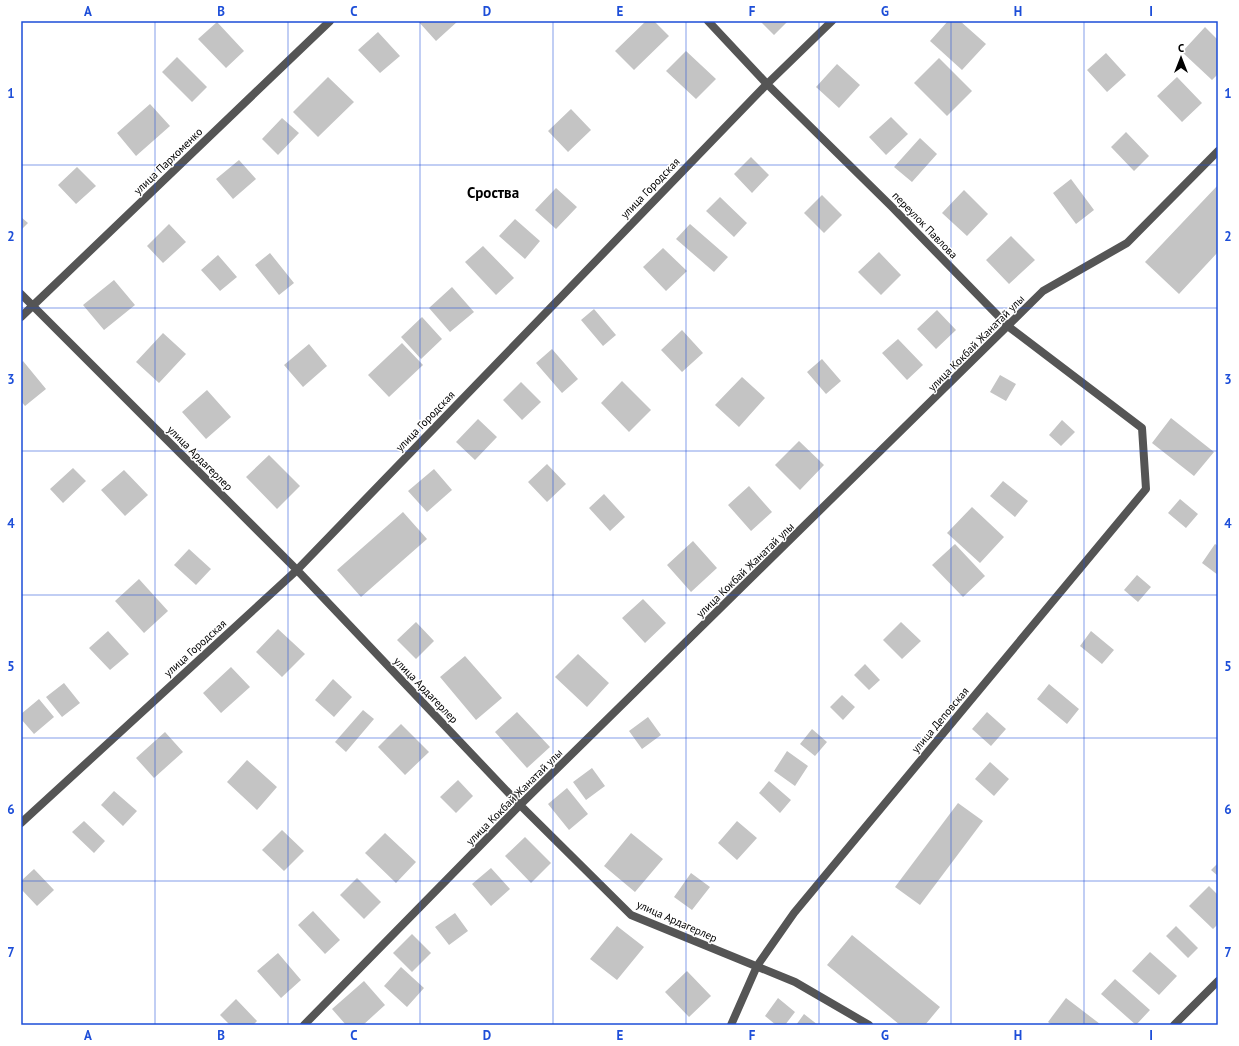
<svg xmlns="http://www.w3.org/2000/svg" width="1239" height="1046" font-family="'PT Sans',sans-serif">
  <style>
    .building { fill: #c4c4c4 }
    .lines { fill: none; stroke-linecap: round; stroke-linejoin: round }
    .minor { stroke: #555; stroke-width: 8 }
    .grid { fill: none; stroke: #1d4ed8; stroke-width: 1; stroke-opacity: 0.55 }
    .labels { text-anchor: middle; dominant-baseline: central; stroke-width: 3; stroke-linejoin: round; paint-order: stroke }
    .street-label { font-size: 11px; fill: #000; stroke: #fff }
    .district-label { font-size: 15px; font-weight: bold; fill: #000; stroke: #fff }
    .neatline { fill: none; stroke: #1d4ed8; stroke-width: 1.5 }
    .grid-label { font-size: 13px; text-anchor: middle; font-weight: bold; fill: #1d4ed8 }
  </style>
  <rect width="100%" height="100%" fill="#fff"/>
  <path class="building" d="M418 21H458L436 41Z
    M646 21H654L669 36 634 70 615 51Z
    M760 21H788L774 35Z
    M948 21H960L986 44 962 70 930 41Z
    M217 22 244 51 226 68 198 39Z
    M1205 27 1218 40V74L1212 80 1182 52Z
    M378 32 400 56 380 73 358 50Z
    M686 51 716 79 696 99 666 71Z
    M1106 53 1126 75 1107 92 1087 70Z
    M177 57 207 87 192 102 162 72Z
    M939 58 972 91 947 116 914 83Z
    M837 64 860 85 839 108 816 87Z
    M328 77 354 102 318 137 293 112Z
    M1177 77 1202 103 1182 122 1157 96Z
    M150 104 170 126 136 156 117 133Z
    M571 109 591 130 568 152 548 131Z
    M891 117 908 134 886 155 869 137Z
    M282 118 299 133 278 155 262 139Z
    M1126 132 1149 156 1134 171 1111 147Z
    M920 138 937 154 912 182 894 167Z
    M751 157 769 175 752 193 734 174Z
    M239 160 256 179 233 199 216 179Z
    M77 167 96 186 76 204 58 185Z
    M1071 179 1094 210 1076 224 1053 193Z
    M1218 185V252L1179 294 1145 262Z
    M556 188 577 207 556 229 535 210Z
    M964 190 988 214 967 236 942 213Z
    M822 195 842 215 824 233 804 213Z
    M720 197 747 223 734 237 706 211Z
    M21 217 28 223 21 230Z
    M515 219 540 241 525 259 499 236Z
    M169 224 186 242 163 263 147 246Z
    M690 224 728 257 714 272 676 239Z
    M1011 236 1035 260 1009 284 986 260Z
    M483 246 514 278 496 295 465 262Z
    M663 248 687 271 666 291 643 267Z
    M879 252 901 275 881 295 858 272Z
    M270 253 294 283 279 295 255 265Z
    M218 255 237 277 220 291 201 270Z
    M114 280 135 305 104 330 83 305Z
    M452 287 474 312 450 332 429 308Z
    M594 309 616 335 603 346 581 320Z
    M937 310 956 330 936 349 917 329Z
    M422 317 442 339 421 359 401 337Z
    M682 330 703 353 682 372 661 350Z
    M163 333 186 354 159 383 136 362Z
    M898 339 923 365 907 380 882 353Z
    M402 343 423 365 389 397 368 375Z
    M309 344 327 366 303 387 284 365Z
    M552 349 578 379 562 393 536 363Z
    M822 359 841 381 826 394 807 372Z
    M23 361 46 389 25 406 21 401V363Z
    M1000 375 1016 384 1006 401 990 392Z
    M742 377 765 398 739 427 715 405Z
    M622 381 651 410 629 432 601 403Z
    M521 382 541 402 522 420 503 400Z
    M207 390 231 417 206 439 182 412Z
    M1171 418 1214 452 1194 476 1152 443Z
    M478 419 497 437 475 460 456 442Z
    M1062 420 1075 432 1061 446 1049 435Z
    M799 441 824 465 800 490 775 465Z
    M269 455 300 486 277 509 246 477Z
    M547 464 566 484 547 502 528 482Z
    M73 468 86 481 63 503 50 489Z
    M434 469 452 490 427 512 408 491Z
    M124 470 148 495 125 516 101 490Z
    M1003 481 1028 501 1015 517 990 496Z
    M749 486 772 512 751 531 728 505Z
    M604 494 625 517 610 531 589 508Z
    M1180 499 1198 514 1186 528 1168 513Z
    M972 507 1004 537 980 563 947 533Z
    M403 512 427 539 361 597 337 570Z
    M693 541 717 568 691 592 667 565Z
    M955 544 985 576 963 597 932 565Z
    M1215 544 1218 546V575L1202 563Z
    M189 549 211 569 196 585 174 565Z
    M1137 575 1151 587 1138 602 1124 590Z
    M139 579 168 611 144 633 115 601Z
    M643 599 666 623 645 643 622 618Z
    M416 622 434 641 416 659 397 640Z
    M901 622 921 641 902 659 883 640Z
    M278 629 305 654 282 677 256 652Z
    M108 631 129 654 110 670 89 648Z
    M1091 631 1114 650 1102 664 1080 646Z
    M578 654 609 683 587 707 555 677Z
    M465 656 502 698 476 720 440 677Z
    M865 664 880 680 869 690 854 675Z
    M231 667 250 687 221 713 203 693Z
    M333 679 352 697 334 717 315 700Z
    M64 683 80 703 62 717 46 697Z
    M1049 684 1079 709 1067 724 1037 699Z
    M842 695 855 707 843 720 830 707Z
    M39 699 54 717 34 734 21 719V714Z
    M363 710 374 719 346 752 335 742Z
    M517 712 550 747 527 768 495 732Z
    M987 712 1006 729 991 746 972 729Z
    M648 717 661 735 642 749 629 731Z
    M401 724 429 752 405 775 378 747Z
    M812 729 827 742 815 756 800 744Z
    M165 732 183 752 154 778 136 758Z
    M787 751 808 766 795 786 774 771Z
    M247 760 277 787 257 810 227 782Z
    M990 762 1009 779 994 796 975 779Z
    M592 768 605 786 586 800 573 782Z
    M458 780 473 796 456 813 440 797Z
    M769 781 791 800 780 813 759 793Z
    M567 788 588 814 569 830 548 804Z
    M114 791 137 811 123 826 101 805Z
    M958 803 983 821 920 905 895 887Z
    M84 821 105 841 94 853 72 832Z
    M737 821 757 838 737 860 718 843Z
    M282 830 304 851 284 871 262 850Z
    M385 833 416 862 396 883 365 853Z
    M631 833 663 859 635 892 604 866Z
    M525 837 551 863 531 883 505 856Z
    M1218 863V876L1211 870Z
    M491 868 510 889 491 906 472 884Z
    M34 869 54 890 37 906 21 889V881Z
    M691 873 710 887 692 910 674 897Z
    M357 878 381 902 364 919 340 895Z
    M1209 886 1218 895V924L1213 929 1189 906Z
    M313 911 340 940 325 954 298 925Z
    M455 913 468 931 449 945 435 927Z
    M617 926 644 947 617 980 590 959Z
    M1176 926 1198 948 1188 958 1166 936Z
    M412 934 431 953 412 972 393 953Z
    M852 935 940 1007 925 1025H900L827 965Z
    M1150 952 1177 976 1159 995 1132 971Z
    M278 953 301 980 281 998 257 971Z
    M401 967 424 988 407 1007 384 986Z
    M687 971 711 996 689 1017 665 992Z
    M1115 979 1150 1010 1136 1025 1101 994Z
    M364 981 385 1005 363 1025H346L332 1009Z
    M778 998 795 1012 785 1025H776L765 1016Z
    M1066 998 1100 1024 1099 1025H1052L1048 1022Z
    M236 999 257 1021 253 1025H230L220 1015Z
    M804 1014 818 1025H796Z"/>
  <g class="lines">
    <path class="minor" d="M708 21 767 84 891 206 1009 327 1142 428 1146 489 794 913 757 966 731 1025
      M21 294 297 570 520 805 631 915 795 982 869 1025
      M21 317 330 21
      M21 823 297 570 767 84 832 21
      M304 1025 520 805 1043 291 1127 243 1218 151
      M1174 1025 1218 981"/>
  </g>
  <path class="grid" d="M155 21V1025M288 21V1025M420 21V1025M553 21V1025M686 21V1025M819 21V1025M951 21V1025M1084 21V1025M21 165H1218M21 308H1218M21 451H1218M21 595H1218M21 738H1218M21 881H1218"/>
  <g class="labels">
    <g class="street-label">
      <text transform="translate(168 161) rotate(-44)">улица Пархоменко</text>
      <text transform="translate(650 188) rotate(-46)">улица Городская</text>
      <text transform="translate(925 225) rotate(46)">переулок Павлова</text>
      <text transform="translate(976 343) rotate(-45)">улица Кокбай Жанатай улы</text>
      <text transform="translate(425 421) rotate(-46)">улица Городская</text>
      <text transform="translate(200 458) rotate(45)">улица Ардагерлер</text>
      <text transform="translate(745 570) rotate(-44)">улица Кокбай Жанатай улы</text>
      <text transform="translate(195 648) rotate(-42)">улица Городская</text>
      <text transform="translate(426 690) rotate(46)">улица Ардагерлер</text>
      <text transform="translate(940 720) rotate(-50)">улица Деповская</text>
      <text transform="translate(514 797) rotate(-45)">улица Кокбай Жанатай улы</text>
      <text transform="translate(677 921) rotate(24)">улица Ардагерлер</text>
    </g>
    <g class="district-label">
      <text x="493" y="192">Сроства</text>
    </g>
  </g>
  <rect width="1239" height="1046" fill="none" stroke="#ffffff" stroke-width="44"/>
  <g transform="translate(1181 58)" stroke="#ffffff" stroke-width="3" paint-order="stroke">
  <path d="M0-3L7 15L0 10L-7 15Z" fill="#000000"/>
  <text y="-6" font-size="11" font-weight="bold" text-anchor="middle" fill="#000000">С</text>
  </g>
  <rect x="22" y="22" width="1195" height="1002" class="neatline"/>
  <g class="grid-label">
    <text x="88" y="16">A</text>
    <text x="221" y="16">B</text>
    <text x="354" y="16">C</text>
    <text x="487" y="16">D</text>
    <text x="620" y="16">E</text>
    <text x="752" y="16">F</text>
    <text x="885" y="16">G</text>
    <text x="1018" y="16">H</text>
    <text x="1151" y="16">I</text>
    <text x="11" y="98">1</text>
    <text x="1228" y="98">1</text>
    <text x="11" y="241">2</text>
    <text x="1228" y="241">2</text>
    <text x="11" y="384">3</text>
    <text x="1228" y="384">3</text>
    <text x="11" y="528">4</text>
    <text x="1228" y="528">4</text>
    <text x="11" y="671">5</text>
    <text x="1228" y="671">5</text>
    <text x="11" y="814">6</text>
    <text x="1228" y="814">6</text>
    <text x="11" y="957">7</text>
    <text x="1228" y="957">7</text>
    <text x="88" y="1040">A</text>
    <text x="221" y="1040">B</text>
    <text x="354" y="1040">C</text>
    <text x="487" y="1040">D</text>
    <text x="620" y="1040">E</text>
    <text x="752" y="1040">F</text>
    <text x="885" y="1040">G</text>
    <text x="1018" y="1040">H</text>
    <text x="1151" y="1040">I</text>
  </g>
</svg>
